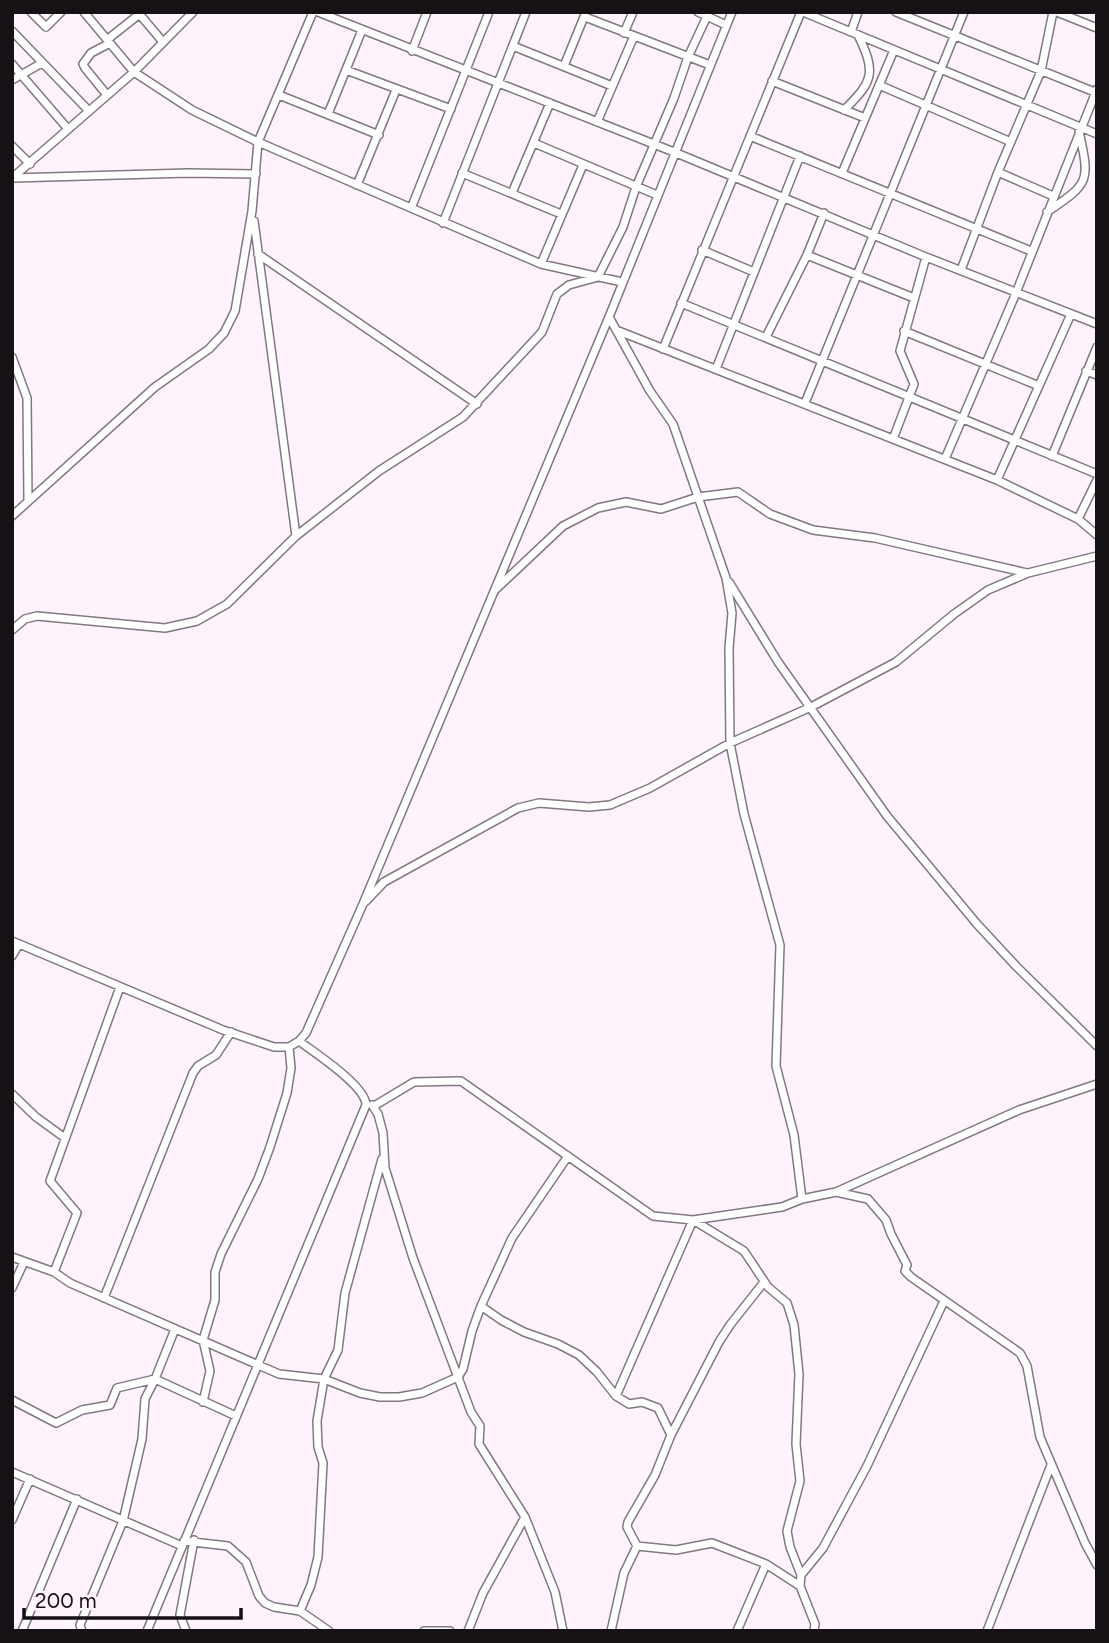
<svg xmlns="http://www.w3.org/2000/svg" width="1109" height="1643" font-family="Figtree,sans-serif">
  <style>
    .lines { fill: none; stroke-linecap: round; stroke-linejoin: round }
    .minor-casing { stroke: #827881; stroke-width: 10 }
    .minor { stroke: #fff; stroke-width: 7 }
  </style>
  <rect width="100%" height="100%" fill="#fef2fd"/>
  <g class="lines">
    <defs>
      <path id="minor" d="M31 12 46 27 61 12
        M313 12 258 142 541 264 622 282
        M318 12 674 152 926 257 1097 324
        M698 12 726 25
        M803 12 1097 134
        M896 12 1097 93
        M1057 12 1097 28
        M585 17 710 65
        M12 31 89 111
        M851 32 858 12
        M624 33 633 12
        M108 39 137 16H141L163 42
        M513 46 612 86
        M412 51 427 12
        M12 64 68 129
        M564 66 586 12
        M346 70 451 109
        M12 80 42 63
        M772 81 865 118
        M879 85 1011 142
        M107 95 85 68 83 64 91 53 110 43
        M279 95 379 135
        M844 110C874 81 876 72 858 35
        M328 114 362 30
        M597 122 634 36
        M750 136 1031 251
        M534 143 657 195
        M12 146 30 164
        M998 172 1053 196
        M462 173 561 214
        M842 173 894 50
        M12 178 134 72 193 12
        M13 178 188 173 256 174
        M357 185 396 90
        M512 193 550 103
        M412 206 489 12
        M1047 212C1090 183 1090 182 1079 131
        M254 221 296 536
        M443 223 526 12
        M702 250 754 272
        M258 254 477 404
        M807 255 914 298
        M541 264 583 165
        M961 270 998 172 1041 71 1053 12
        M681 303 1097 474
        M609 317 650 391 673 424 726 578 732 613 729 648 730 743 744 814 780 945 776 1066 794 1135 802 1199
        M616 330 997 480 1078 519 1097 535
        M904 331 1039 386
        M766 337 807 255 824 213
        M663 349 801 12
        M12 357 27 398 28 500
        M716 369 800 156
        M1086 371 1097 375
        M805 403 964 12
        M893 439 914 384 900 351 926 257
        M1052 456 1097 347
        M945 459 1016 293 1097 89
        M997 480 1071 314
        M12 516 155 387 209 349 224 333 235 311 252 211 258 142 192 110 134 72 84 12
        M1078 519 1097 480
        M729 582 778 662 887 816 977 924 1016 966 1097 1046
        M495 590 563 526 598 508 626 502 661 509 698 497 738 492 770 514 813 530 875 538 1027 573
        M12 630 25 619 37 616 165 628 197 621 227 604 296 536 379 471 463 417 542 332 557 294 569 285 598 277 623 227 636 187 674 98 688 57 709 12
        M366 901 384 882 518 808 539 803 589 807 610 805 650 788 730 743 811 707 896 662 954 614 988 590 1028 573 1097 556
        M12 941 223 1030 274 1047H289L299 1041 306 1033 363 904 609 317 732 12
        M12 956 19 944
        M12 1094 36 1117 65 1138
        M372 1105 378 1114 383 1133 385 1168 413 1258 471 1412 480 1426 479 1444 525 1517 555 1592 563 1631
        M374 1106 414 1082 461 1081 653 1216 693 1220 744 1251 768 1287 787 1303 794 1325 799 1374 796 1444 800 1481 787 1531 790 1547 801 1575 800 1586 815 1624 814 1631
        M836 1192 1019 1110 1097 1084
        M12 1257 54 1272 70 1283 279 1374 324 1379 360 1393 380 1397H399L422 1393 458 1377 463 1369 472 1331 481 1306 512 1238 568 1156
        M54 1272 77 1213 50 1181 120 987
        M12 1288 24 1262
        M104 1298 193 1073 198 1066 216 1055 231 1032
        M481 1306 501 1320 524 1332 558 1344 579 1355 597 1372 616 1396 629 1404 642 1402 658 1408 671 1435
        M616 1396 693 1220 782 1207 802 1199 836 1192 868 1199 886 1220 891 1234 907 1265 905 1271 911 1277 1020 1353 1027 1366 1040 1437 1085 1543 1097 1565
        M12 1400 56 1423 82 1410 110 1405 117 1388 155 1379 236 1416
        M203 1402 210 1371 203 1340 215 1300V1272L221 1254 258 1179 270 1147 287 1093 291 1068 289 1047
        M12 1472 182 1546
        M12 1520 30 1479
        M184 1541 228 1546 246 1562 259 1596 265 1603 274 1607 300 1611 329 1631
        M637 1546 676 1550 712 1543 766 1564 800 1586
        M801 1575 823 1548 867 1466 944 1301
        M300 1611 311 1585 318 1557 323 1463 318 1447 317 1421 324 1379 338 1350 345 1293 382 1159
        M22 1631 77 1499
        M82 1631 80 1625 123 1521 142 1439 145 1399 155 1379 175 1329
        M147 1631 366 1105C366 1086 315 1053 299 1041
        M186 1631 180 1615 194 1540
        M424 1631H450
        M468 1631 483 1593 525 1517
        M611 1631 624 1573 637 1546 627 1527 628 1522 655 1475 671 1435 719 1342 730 1325 764 1282
        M737 1631 766 1564
        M987 1631 1051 1465"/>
    </defs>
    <use href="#minor" class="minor-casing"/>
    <use href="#minor" class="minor"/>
  </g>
  <rect width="1109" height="1643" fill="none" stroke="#151114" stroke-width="28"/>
  <path d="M24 1608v10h217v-10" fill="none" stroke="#151114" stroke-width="3.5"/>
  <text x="35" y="1608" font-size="21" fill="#151114" stroke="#fef2fd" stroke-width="5" paint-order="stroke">200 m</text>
</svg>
